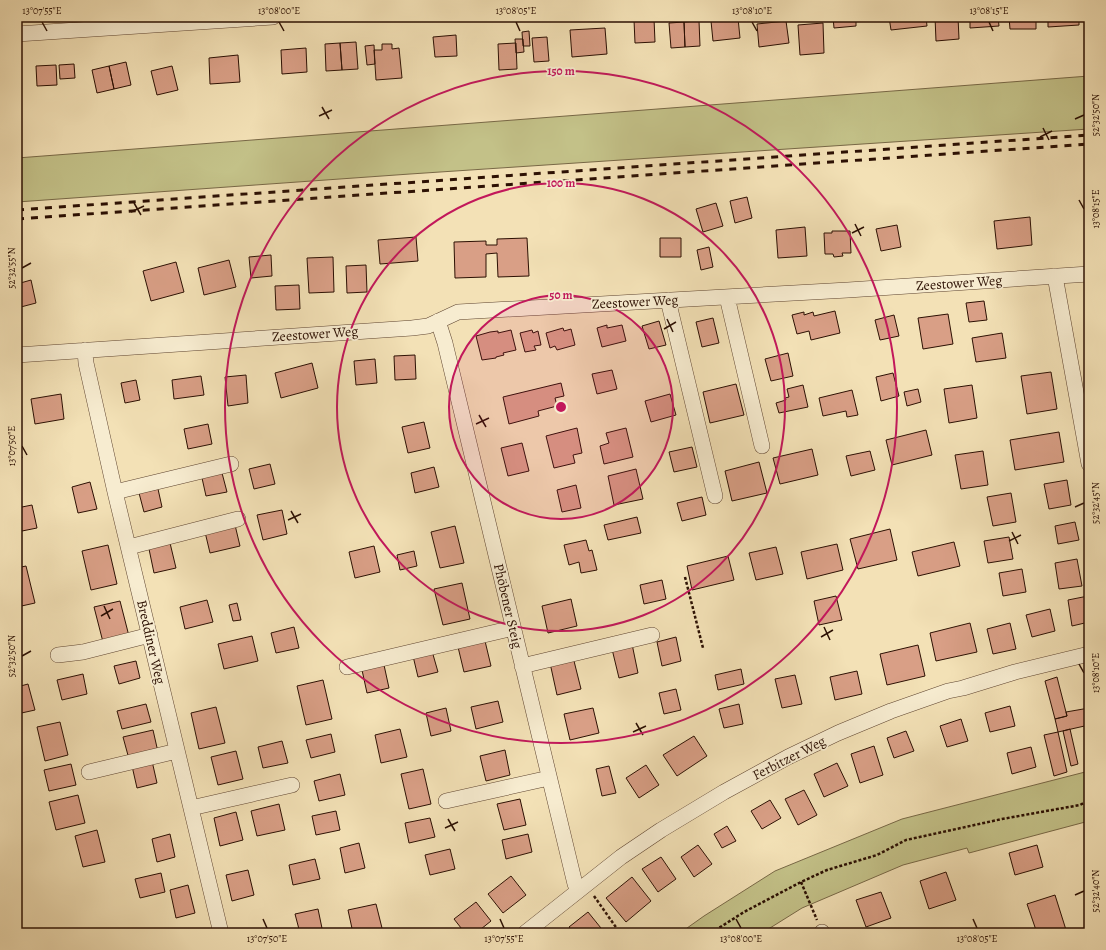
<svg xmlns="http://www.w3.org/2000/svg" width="1106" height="950" font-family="Alegreya,serif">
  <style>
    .green { fill: #c3c188; stroke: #786846 }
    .building { fill: #d99f86; stroke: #2c1003 }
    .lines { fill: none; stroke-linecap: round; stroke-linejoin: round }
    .minor-casing { stroke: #5e4430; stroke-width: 16 }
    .path { stroke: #2c1003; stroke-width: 2.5; stroke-dasharray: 3 2; stroke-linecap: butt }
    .minor { stroke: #f7ecd0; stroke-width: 15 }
    .rail { stroke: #2c1003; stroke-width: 3; stroke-dasharray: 7 7; stroke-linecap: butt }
    .ticks { fill: none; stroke: #2c1003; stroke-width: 1.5 }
    .ring { fill: none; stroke: #c2185b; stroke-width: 2 }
    .labels { text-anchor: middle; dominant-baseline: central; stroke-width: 3.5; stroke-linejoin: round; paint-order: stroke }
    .street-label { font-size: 14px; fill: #2c1003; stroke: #f7ecd0 }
    .centre { fill: #c2185b; stroke: #f7ecd0; stroke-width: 2 }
    .ring-label { font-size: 12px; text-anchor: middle; font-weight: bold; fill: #c2185b; stroke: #f7ecd0; stroke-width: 3.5; stroke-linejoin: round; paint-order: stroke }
    .neatline { fill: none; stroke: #2c1003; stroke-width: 1.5 }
    .ticks-label { font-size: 10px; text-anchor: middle; fill: #2c1003 }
  </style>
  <rect width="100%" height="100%" fill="#f3e1b6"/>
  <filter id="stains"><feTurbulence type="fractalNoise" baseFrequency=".005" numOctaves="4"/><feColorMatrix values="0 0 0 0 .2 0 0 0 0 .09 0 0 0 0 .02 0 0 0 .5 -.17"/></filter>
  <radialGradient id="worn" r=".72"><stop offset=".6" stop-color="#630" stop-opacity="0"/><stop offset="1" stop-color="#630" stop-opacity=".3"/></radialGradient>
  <path class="green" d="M1089 76V129L410 174 17 202V158Z
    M1089 771V821L969 853 967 848 903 865 802 908 762 933H680L704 916 775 871 902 819Z"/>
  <path class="building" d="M833 17H856V26L834 28Z
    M889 17H926L927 26 891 30Z
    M935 17H958L959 39 936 41Z
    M970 17H998L999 26 970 28Z
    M1009 17H1036V29H1010Z
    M1048 17H1079V25L1048 27Z
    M738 18 740 38 713 41 711 21Z
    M654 19 655 42 635 43 634 20Z
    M699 21 700 46 685 47 684 22Z
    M786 21 789 43 759 47 757 24Z
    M684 22 685 47 671 48 669 23Z
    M823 23 824 53 800 55 798 25Z
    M605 28 607 54 572 57 570 30Z
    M529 31 530 46H523L522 32Z
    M456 35 457 56 435 57 433 37Z
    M547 37 549 61 534 62 532 38Z
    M515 39H523L524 52 516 53Z
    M356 42 358 69 342 70 340 43Z
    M340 43 342 70 326 71 325 44Z
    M516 43 517 69 499 70 498 44Z
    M382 44H392V49L399 48 402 78 376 80 374 50H382Z
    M374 45 375 64 367 65 365 46Z
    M306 48 307 72 282 74 281 50Z
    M238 55 240 82 210 84 209 58Z
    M126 62 131 85 114 89 109 66Z
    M74 64 75 78 60 79 59 65Z
    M56 65 57 85 37 86 36 66Z
    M109 66 114 89 97 93 92 70Z
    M172 66 178 90 157 95 151 71Z
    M747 197 752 218 735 223 730 201Z
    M716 203 723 226 703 232 696 209Z
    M1030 217 1032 245 997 249 994 221Z
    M897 225 901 247 881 251 876 229Z
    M805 227 807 256 778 258 776 230Z
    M832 231H850L851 253H842L843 256 834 257 833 254H825L824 233H832Z
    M416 237 418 261 380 264 378 240Z
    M527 238 529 276 498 277 497 253 486 254V277L455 278 454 242 486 241V245H497V239Z
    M660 238H681V257H660Z
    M709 247 713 267 701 270 697 250Z
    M271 255 272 276 251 278 249 257Z
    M333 257 334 292 309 293 307 258Z
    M229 260 236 287 204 295 198 268Z
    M176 262 184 292 151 301 143 271Z
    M366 265 367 292 347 293 346 266Z
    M31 280 36 303 17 308V284Z
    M299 285 300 309 276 310 275 286Z
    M984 301 987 320 969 322 966 303Z
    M835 311 840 333 811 340 809 331 797 334 792 315 804 312V315L813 312 814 316Z
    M948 314 953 344 923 349 918 318Z
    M894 315 899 336 880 340 875 320Z
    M713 318 719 343 702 347 696 322Z
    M659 321 666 345 649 349 642 326Z
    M607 325V328L622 325 626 341 602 347 597 328Z
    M563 328 564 331 571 329 575 345 557 350 555 346 550 348 546 333Z
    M511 330 516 350 503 353 504 355 496 357V358L482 360 476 336 490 332 498 331V333Z
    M532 330 533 333 538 331 541 345 534 346 536 350 525 352 520 333Z
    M1002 333 1006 358 976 362 972 338Z
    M788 353 793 376 771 381 765 359Z
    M415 355 416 379 395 380 394 356Z
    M375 359 377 383 356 385 354 361Z
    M312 363 318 388 281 398 275 373Z
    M612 370 617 389 597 394 592 374Z
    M1051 372 1057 409 1027 414 1021 376Z
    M893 373 899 396 881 401 876 377Z
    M246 375 248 403 228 406 225 377Z
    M201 376 204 395 174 399 172 380Z
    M136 380 140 400 125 403 121 383Z
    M561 383 564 396 555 398 557 406 538 411 539 416 509 424 503 397Z
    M736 384 744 415 710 423 703 392Z
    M803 385 808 407 779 413 776 403 786 400 785 398 789 397 787 389Z
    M972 385 977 418 949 423 944 389Z
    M918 389 921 402 907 406 904 392Z
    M852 390 858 415 847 417 846 411 823 416 819 398Z
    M61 394 64 419 35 424 31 399Z
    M670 394 676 415 651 422 645 401Z
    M424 422 430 448 408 453 402 427Z
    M208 424 212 444 188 449 184 429Z
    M577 428 582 453 573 455 575 463 554 468 546 436Z
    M626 428 633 457 604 464 600 446 609 443 606 433Z
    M926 430 932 455 892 465 886 440Z
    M1059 432 1064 462 1015 470 1010 440Z
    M17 438 22 458 17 459Z
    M522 443 529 471 508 476 501 448Z
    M692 447 697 467 674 472 669 452Z
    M812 449 818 475 780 484 773 458Z
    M870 451 875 470 851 476 846 456Z
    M983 451 988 485 961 489 955 455Z
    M759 462 767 493 732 501 725 471Z
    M270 464 275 484 254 489 249 469Z
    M434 467 439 487 415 493 411 473Z
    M636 469 643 499 614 505 608 476Z
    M222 473 227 492 206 496 202 478Z
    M1067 480 1071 505 1049 509 1044 484Z
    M90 482 97 509 78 513 72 487Z
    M576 485 581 508 562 512 557 490Z
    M158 489 162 507 144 512 139 493Z
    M1011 493 1016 522 993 526 987 497Z
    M702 497 706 515 682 521 677 503Z
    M32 505 37 528 17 532V508Z
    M282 510 287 534 263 540 257 515Z
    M637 517 641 533 608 540 604 525Z
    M1075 522 1079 540 1058 544 1055 526Z
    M235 525 240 546 210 553 205 532Z
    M455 526 464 563 440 568 431 532Z
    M890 529 897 560 858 569 850 539Z
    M1009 537 1013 559 988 563 984 541Z
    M586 540 589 551 592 550 597 570 581 573 579 562 569 565 564 545Z
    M954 542 960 566 918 576 912 552Z
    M170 543 176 568 154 573 149 549Z
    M837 544 843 570 807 579 801 552Z
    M108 545 117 584 91 590 82 551Z
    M374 546 380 572 355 578 349 552Z
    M776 547 783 574 756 580 749 553Z
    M414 551 417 566 400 570 397 555Z
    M728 556 734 580 692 590 687 566Z
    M1077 559 1082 586 1059 589 1055 563Z
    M26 566 35 603 17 607V568Z
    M1022 569 1026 592 1003 596 999 573Z
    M662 580 666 599 644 604 640 585Z
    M462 583 470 619 443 625 434 589Z
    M836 596 842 620 819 625 814 601Z
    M1088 596 1089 622 1072 626 1068 600Z
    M571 599 577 626 548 633 542 606Z
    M207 600 213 622 185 629 180 607Z
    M120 601 130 640 104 646 94 607Z
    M237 603 241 620 233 621 229 605Z
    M1050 609 1055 631 1032 637 1026 615Z
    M970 623 977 652 936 661 930 633Z
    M1010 623 1016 649 993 654 987 629Z
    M294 627 299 648 276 653 271 633Z
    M252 636 258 661 224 669 218 644Z
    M676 637 681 661 662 666 657 642Z
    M485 641 491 666 464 672 458 647Z
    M632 644 638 673 619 678 612 649Z
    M918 645 925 676 887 685 880 654Z
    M432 651 438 672 418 677 413 656Z
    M573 657 581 689 557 695 550 663Z
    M136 661 140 678 119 684 114 666Z
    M384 665 389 688 367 693 362 670Z
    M741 669 744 684 718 690 715 675Z
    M857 671 862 694 835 700 830 677Z
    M83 674 87 694 62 700 57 680Z
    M795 675 802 704 782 708 775 679Z
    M1057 677 1067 716 1055 719 1045 681Z
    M323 680 332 719 306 725 297 686Z
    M28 684 35 710 17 714V687Z
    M676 689 681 710 664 714 659 693Z
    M498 701 503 722 476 729 471 707Z
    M146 704 151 722 122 729 117 711Z
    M739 704 743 724 724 728 719 709Z
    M1010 706 1015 726 990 732 985 713Z
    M216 707 225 743 199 749 191 713Z
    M446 708 451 731 431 736 426 713Z
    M593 708 599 733 570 740 564 714Z
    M1089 708V726V725L1058 732 1055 719 1067 716 1066 712Z
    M961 719 968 741 947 747 940 726Z
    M60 722 68 755 45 761 37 727Z
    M400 729 407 757 381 763 375 735Z
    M1070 729 1078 764 1071 766 1063 731Z
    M153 730 158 752 129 759 123 737Z
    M906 731 914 751 894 758 887 738Z
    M1058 732 1067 772 1054 776 1044 735Z
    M331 734 335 752 311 758 306 740Z
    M694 736 707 756 677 776 663 755Z
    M282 741 288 763 263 768 258 747Z
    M874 746 883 775 860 783 851 754Z
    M1031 747 1036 767 1012 774 1007 753Z
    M505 750 510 775 486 781 480 756Z
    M236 751 243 779 218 785 211 757Z
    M152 761 157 783 137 788 132 766Z
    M837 763 848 786 824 797 814 774Z
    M71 764 76 785 49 791 44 770Z
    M646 765 659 785 639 798 626 778Z
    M609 766 616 793 602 796 596 769Z
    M423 769 431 804 409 809 401 774Z
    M340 774 345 795 319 801 314 781Z
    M804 790 817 815 798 825 785 799Z
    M78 795 85 823 56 830 49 802Z
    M520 799 526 825 504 830 497 804Z
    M770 800 781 818 762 829 751 811Z
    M279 804 285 830 257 836 251 811Z
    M336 811 340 830 316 835 312 816Z
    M236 812 243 840 220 846 214 818Z
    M430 818 435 837 409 843 405 823Z
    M727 826 736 841 722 848 714 834Z
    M97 830 105 862 83 867 75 836Z
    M170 834 175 857 157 862 152 839Z
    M528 834 532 852 506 859 502 840Z
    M359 843 365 868 345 873 340 848Z
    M698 845 712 864 694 877 681 857Z
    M1037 845 1043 867 1015 875 1009 853Z
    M450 849 455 869 430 875 425 855Z
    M661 857 676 879 658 892 642 869Z
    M315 859 320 879 293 885 289 865Z
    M248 870 254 895 232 901 226 875Z
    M946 872 956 900 929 909 920 881Z
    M161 873 165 892 140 898 135 879Z
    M511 876 526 895 503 913 488 894Z
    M632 877 651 901 626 922 606 898Z
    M188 885 195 913 176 918 170 890Z
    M881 892 891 918 866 927 856 900Z
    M1055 895 1067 933H1037L1027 904Z
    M476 902 491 921 476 933H465L454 919Z
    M376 904 383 932 353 933 348 910Z
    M318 909 323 933H300L295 914Z
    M588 912 605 933H574L569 927Z
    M270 929 271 933H251Z"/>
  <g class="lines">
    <defs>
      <path id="minor" d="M17 34 273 17
        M1055 276 1089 464
        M727 297 762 446
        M668 300 715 496
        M438 321 445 343 575 884 579 890
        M85 350 86 363 115 492 221 933
        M17 355 412 328 428 326 458 312 848 290 1089 274
        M115 492 231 464
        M129 547 238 519
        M58 655 83 652 150 635
        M522 666 652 635
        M347 667 513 628
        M89 772 177 751
        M446 801 549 778
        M191 808 292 785
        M822 932V933
        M525 933 621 857 661 830 724 792 788 757 838 733 891 711 948 691 963 688 1015 672 1089 654"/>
    </defs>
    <use href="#minor" class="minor-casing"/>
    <path class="path" d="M685 577 703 648
      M801 882 817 920
      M594 896 620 933
      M711 933 744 912 801 882 827 870 877 855 906 840 1002 819 1080 805 1089 800"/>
    <use href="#minor" class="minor"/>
    <path class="rail" d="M17 210 1089 135
      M17 219 1089 144"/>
  </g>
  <path class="ticks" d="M42 22 47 31M279 22 284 31M516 22 520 31M752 22 757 31M989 22 993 31M322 107 329 119M319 116 332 110M1075 119 1084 115M1043 128 1049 140M1040 137 1052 131M1079 200 1084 209M134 203 141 215M131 212 144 206M855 224 861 236M852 233 864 227M22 268 31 263M667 319 673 332M664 329 676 322M479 415 486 427M476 424 489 418M22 446 27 455M1075 507 1084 503M291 511 298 523M288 520 301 514M1012 532 1018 544M1009 541 1021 535M104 606 110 619M101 616 113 609M824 627 830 640M821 637 833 630M22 656 31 651M1079 664 1084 673M636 723 643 735M633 732 646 726M448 819 455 831M445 828 458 822M1075 895 1084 891M263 919 267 928M500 919 504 928M736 919 741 928M973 919 977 928"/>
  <circle cx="561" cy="407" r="112" fill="#c2185b" fill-opacity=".12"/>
  <g class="ring">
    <circle cx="561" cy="407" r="112"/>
    <circle cx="561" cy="407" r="224"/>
    <circle cx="561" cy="407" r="336"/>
  </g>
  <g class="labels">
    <g class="street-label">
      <text transform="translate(959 283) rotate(-4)">Zeestower Weg</text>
      <text transform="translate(635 302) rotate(-3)">Zeestower Weg</text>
      <text transform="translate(315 334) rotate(-4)">Zeestower Weg</text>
      <text transform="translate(508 606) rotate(77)">Phöbener Steig</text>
      <text transform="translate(151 642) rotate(77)">Breddiner Weg</text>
      <text transform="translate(789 758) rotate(-27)">Ferbitzer Weg</text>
    </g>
  </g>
  <circle cx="561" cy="407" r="6" class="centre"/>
  <g class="ring-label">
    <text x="561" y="75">150 m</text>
    <text x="561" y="187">100 m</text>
    <text x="561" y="299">50 m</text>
  </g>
  <rect width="1106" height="950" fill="none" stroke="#f3e1b6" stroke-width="44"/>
  <rect x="22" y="22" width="1062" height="906" class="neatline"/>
  <g class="ticks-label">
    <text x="42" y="14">13°07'55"E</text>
    <text x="279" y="14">13°08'00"E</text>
    <text x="516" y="14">13°08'05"E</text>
    <text x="752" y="14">13°08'10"E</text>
    <text x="989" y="14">13°08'15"E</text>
    <text transform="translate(1095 115) rotate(-90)" y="4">52°32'50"N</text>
    <text transform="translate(1095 209) rotate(-90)" y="4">13°08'15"E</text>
    <text transform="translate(11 268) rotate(-90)" y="4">52°32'55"N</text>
    <text transform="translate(11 446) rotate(-90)" y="4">13°07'50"E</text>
    <text transform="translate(1095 503) rotate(-90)" y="4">52°32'45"N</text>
    <text transform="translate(11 656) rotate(-90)" y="4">52°32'50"N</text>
    <text transform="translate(1095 673) rotate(-90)" y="4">13°08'10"E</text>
    <text transform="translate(1095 891) rotate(-90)" y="4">52°32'40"N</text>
    <text x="267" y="942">13°07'50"E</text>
    <text x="504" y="942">13°07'55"E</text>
    <text x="741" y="942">13°08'00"E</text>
    <text x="977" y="942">13°08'05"E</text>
  </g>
  <rect width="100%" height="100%" filter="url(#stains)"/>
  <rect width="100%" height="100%" fill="url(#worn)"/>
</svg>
